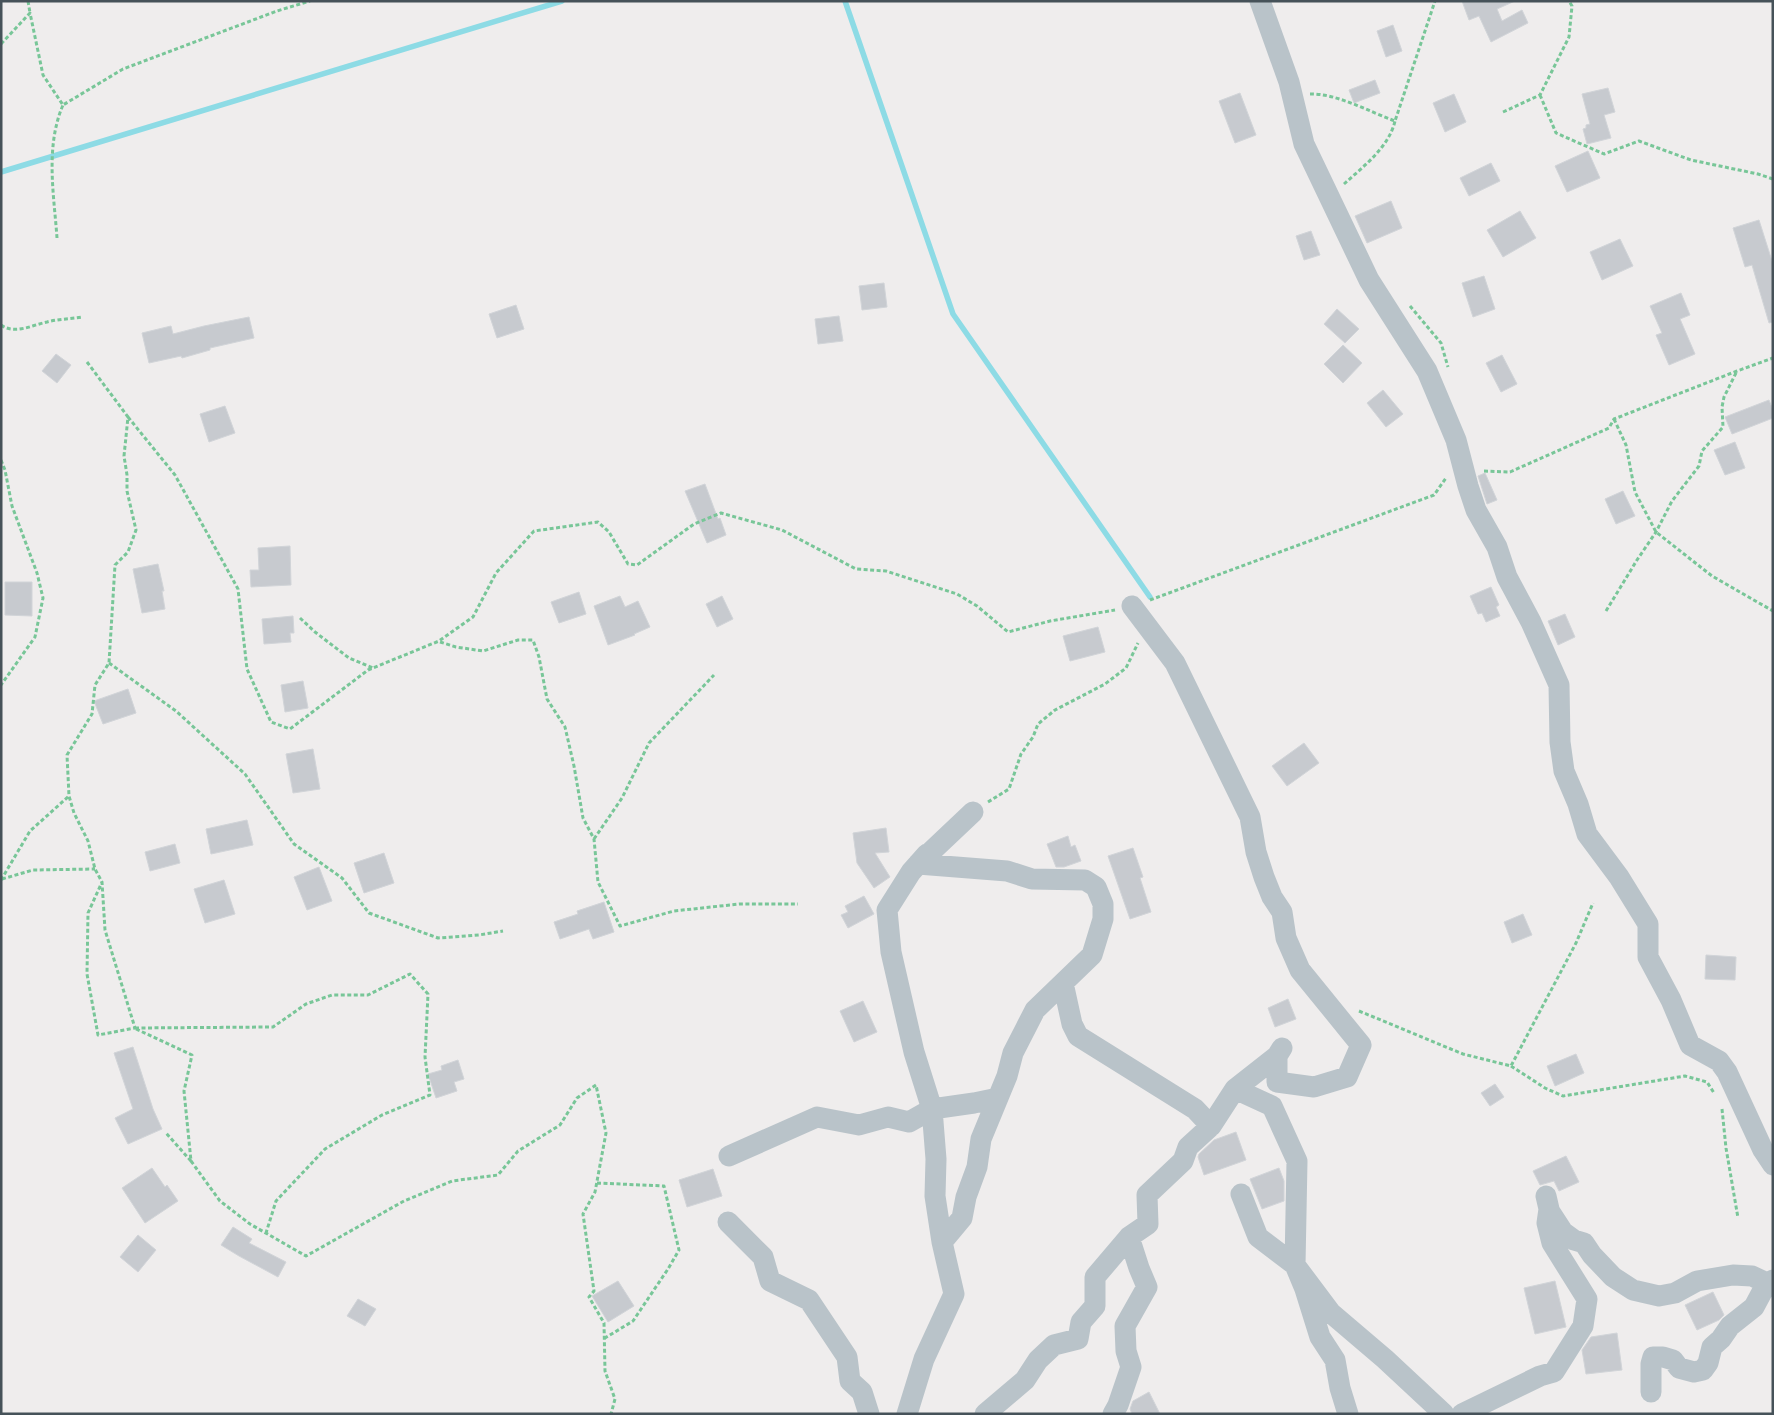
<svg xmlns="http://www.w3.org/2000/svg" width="1774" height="1415" font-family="'Space Grotesk',sans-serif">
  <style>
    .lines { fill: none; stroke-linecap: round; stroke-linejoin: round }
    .stream { stroke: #8ddbe5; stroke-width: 5.5 }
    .building { fill: #c7cacf; stroke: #d1d4d8 }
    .path { stroke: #78c698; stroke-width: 3; stroke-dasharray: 4 2.5; stroke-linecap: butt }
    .street { stroke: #b9c3c9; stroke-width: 21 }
  </style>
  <rect width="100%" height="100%" fill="#efeded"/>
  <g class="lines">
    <path class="stream" d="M845 1 953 314 1150 597
      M1 172 562 1"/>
  </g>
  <path class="building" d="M1462 1H1515L1497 9 1502 21 1522 10 1528 23 1491 42 1479 16 1469 20Z
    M1393 25 1402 51 1386 57 1377 31Z
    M1375 80 1380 93 1354 103 1349 90Z
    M1608 88 1615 112 1604 115 1611 138 1587 144 1583 129 1586 128V125L1590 124 1582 94Z
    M1240 93 1256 135 1235 143 1219 101Z
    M1454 94 1466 122 1445 132 1433 103Z
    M1588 151 1600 178 1567 192 1555 166Z
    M1491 163 1500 181 1469 196 1460 178Z
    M1391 201 1402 228 1367 243 1355 216Z
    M1520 211 1536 238 1503 257 1487 230Z
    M1759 220 1773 264V322L1769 323 1752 265 1745 267 1733 228Z
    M1311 231 1320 255 1304 260 1296 236Z
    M1620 239 1633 266 1602 280 1590 252Z
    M1484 276 1495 309 1473 317 1462 283Z
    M884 283 887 307 862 310 859 286Z
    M1681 293 1690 315 1680 319 1695 354 1669 365 1656 335 1662 333 1650 306Z
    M516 305 524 329 497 338 489 314Z
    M1337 309 1359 329 1345 343 1324 324Z
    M839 316 843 341 818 344 815 319Z
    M249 317 254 338 210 348V350L182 358 181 356 149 363 142 333 171 326 173 334 204 326Z
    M1343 345 1362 363 1343 383 1324 364Z
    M56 354 71 365 57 383 42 371Z
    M1502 355 1517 384 1501 392 1486 363Z
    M1383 390 1403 414 1386 427 1367 403Z
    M1769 400 1773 410V418L1732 434 1725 417Z
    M225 406 235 433 209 442 200 414Z
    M1735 442 1745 468 1725 475 1714 450Z
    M1485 473 1497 500 1487 504 1478 476Z
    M705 484 718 519 720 518 726 535 707 543 685 491Z
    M1623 491 1635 516 1616 524 1605 499Z
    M290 546 291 585 251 587 250 570H259L258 548Z
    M158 564 164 591H162L165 609 142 613 133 569Z
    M5 582H32V616L5 615Z
    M1491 587 1499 605 1496 607 1500 616 1486 622 1482 613 1478 614 1470 596Z
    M579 592 586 614 559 623 551 602Z
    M620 596 625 607 638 601 650 627 634 634 635 635 608 645 594 606Z
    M722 596 733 619 717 627 706 604Z
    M1565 614 1575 637 1558 645 1548 621Z
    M293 616 294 633H290L291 642 264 644 262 619Z
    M1098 627 1105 652 1070 661 1063 636Z
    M303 681 308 708 285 712 281 685Z
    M128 689 136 713 103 724 94 701Z
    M1304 743 1319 763 1287 786 1272 766Z
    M313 749 320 789 293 793 286 754Z
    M247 820 253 845 211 854 206 829Z
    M886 828 889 852 875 853 890 877 874 888 857 863 853 833Z
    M1068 836 1071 847 1075 845 1081 861 1064 867H1056L1047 844Z
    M175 844 180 863 150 871 145 852Z
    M1133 848 1143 877 1140 878 1151 912 1130 919 1108 856Z
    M384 853 394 883 364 893 354 863Z
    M319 867 332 901 307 910 294 877Z
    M224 880 235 914 205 923 194 889Z
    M864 896 874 914 848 928 841 915 848 912 845 906Z
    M604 902 614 932 593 939 589 929 560 939 554 922 578 914 577 911Z
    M1523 914 1532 935 1512 943 1504 922Z
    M1706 955 1736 957 1735 980 1705 979Z
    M1288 999 1296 1019 1275 1027 1268 1008Z
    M863 1001 877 1032 854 1042 840 1011Z
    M133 1047 153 1109 162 1129 128 1144 115 1118 133 1109 114 1053Z
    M1576 1054 1584 1073 1555 1086 1547 1066Z
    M458 1060 464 1079 454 1082 457 1091 436 1098 428 1074 442 1070 441 1066Z
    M1495 1084 1504 1097 1490 1106 1481 1093Z
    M1236 1132 1246 1160 1204 1175 1198 1157 1199 1154 1214 1140Z
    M1566 1156 1579 1182 1559 1191 1554 1181 1540 1185 1533 1171Z
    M152 1168 165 1187 167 1185 178 1201 145 1223 122 1188Z
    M1279 1168 1284 1181V1201L1262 1209 1250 1179Z
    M713 1169 722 1196 687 1207 679 1180Z
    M233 1227 252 1239 249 1243 286 1262 278 1277 239 1256 221 1245Z
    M138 1235 156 1250 138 1272 120 1257Z
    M618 1281 634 1306 608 1322 592 1296Z
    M1555 1281 1566 1327 1535 1334 1524 1288Z
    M1713 1292 1724 1315 1719 1320 1697 1330 1685 1305Z
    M358 1299 376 1309 365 1326 347 1316Z
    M1617 1333 1622 1370 1586 1374 1582 1350 1591 1337Z
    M1149 1392 1160 1414H1132L1130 1409 1133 1401Z"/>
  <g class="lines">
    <path class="path" d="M28 1 30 13
      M1 44 30 13 43 75 63 105 123 69 277 11 310 1
      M1310 94C1336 93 1370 112 1395 121L1435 1
      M1540 95 1556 133 1604 154 1639 141 1691 160 1758 174 1773 179
      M1503 112 1540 95 1569 37 1572 6 1569 1
      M1344 184C1364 166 1389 147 1395 121
      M57 238C54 195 45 147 63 105
      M1410 306 1441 343 1448 367
      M1 325C15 335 32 325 47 322 58 319 70 319 82 317
      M87 362 128 417 124 456 127 475V491L136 530 128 552 115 565 109 663 95 685 92 714 67 755 69 796 74 813 88 841 95 869 102 882 105 930 135 1028 98 1035 87 974 88 913 102 882
      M128 417 175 475 238 589 247 669 271 722 290 729 368 670 439 641 473 617 496 573 534 531 598 522 609 532 628 564 637 565 694 524 721 513 782 530 856 569 886 571 957 594 977 606 1008 632 1050 621 1115 610
      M1614 419 1626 445 1635 492 1656 532 1712 576 1773 611
      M1 460 5 470 12 506 37 573 43 598 35 637 1 685
      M1484 471 1510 472 1609 428 1614 419 1737 371 1773 358
      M1150 600 1434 495 1446 478
      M1606 611 1637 560 1656 532 1672 501 1699 466 1702 451 1723 427 1722 407 1724 397 1737 371
      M300 618 315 632 349 658 373 668
      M440 642 456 647 483 651 518 640H533L539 657 547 699 565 727 574 766 583 818 594 839 598 882 620 926 674 911 739 904H798
      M109 663 176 711 245 774 294 844 342 878 369 913 438 938 479 935 503 931
      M988 802 1009 789 1021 754 1033 737 1038 724 1055 710 1105 684 1126 668 1138 643
      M594 839 622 798 649 743 714 675
      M2 879 33 870 95 869
      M1 880 30 831 69 796
      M1359 1011 1463 1054 1511 1066 1576 943 1593 903
      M135 1028 273 1027 306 1004 332 995H368L410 974 428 994 425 1057 430 1095 382 1115 325 1149 276 1201 266 1233
      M136 1029 192 1055 184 1091 191 1161 166 1133
      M1511 1066 1545 1088 1563 1096 1685 1076 1707 1082 1714 1093
      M1722 1109 1726 1148 1738 1218
      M191 1161 220 1201 250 1224 306 1256 404 1201 452 1181 498 1175 518 1151 560 1125 577 1098 596 1085 606 1133 595 1192 583 1214 594 1291 589 1297 604 1323 605 1371 615 1399 611 1414
      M597 1183 664 1186 679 1250 668 1269 633 1321 605 1338"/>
    <path class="street" d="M1260 1 1289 82 1304 144 1369 280 1427 371 1456 440 1468 486 1476 510 1497 547 1507 577 1531 622 1559 685 1560 742 1564 771 1578 804 1587 834 1619 877 1648 924V957L1671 1000 1690 1045 1719 1061 1727 1072 1763 1150 1773 1165
      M1132 606 1175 663 1250 817 1256 852 1264 877 1272 897 1282 912 1286 938 1300 970 1361 1045 1347 1077 1314 1087 1277 1082V1056
      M1063 983 1072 1024 1078 1036 1195 1109 1211 1126
      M1235 1089 1272 1106 1297 1161 1295 1265 1331 1313 1385 1359 1444 1414
      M729 1156 817 1117 859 1125 888 1117 909 1122 932 1109 974 1103 998 1098
      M1241 1194 1258 1237 1295 1265 1305 1289 1320 1337 1335 1360 1340 1388 1348 1414
      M1550 1212 1563 1232 1574 1240 1584 1243 1592 1255 1613 1277 1633 1290 1659 1296 1675 1293 1697 1281 1733 1275 1752 1276 1769 1284
      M728 1222 763 1257 770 1281 809 1300 847 1357 850 1381 862 1392 869 1414
      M942 1242 962 1218 966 1197 977 1167 981 1139 1007 1076 1013 1053 1035 1010 1092 955 1103 919V904L1096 887 1085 880 1032 879 1007 871 918 864 973 812
      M1651 1392V1364L1653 1357H1663L1673 1360 1679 1368 1694 1372 1703 1370 1708 1363 1712 1347 1721 1339 1730 1326 1754 1307 1762 1292 1773 1280
      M907 1414 924 1359 954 1294 942 1242 935 1196 936 1159 932 1109 914 1052 891 952 887 910 911 872 927 854
      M985 1414 1025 1380 1038 1360 1054 1345 1078 1339 1081 1322 1095 1306V1277L1129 1237 1148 1224 1147 1195 1183 1161 1188 1147 1211 1126 1235 1089 1277 1056 1282 1048
      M1113 1414 1118 1405 1131 1367 1126 1351 1125 1326 1147 1287 1139 1268 1129 1237
      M1462 1414 1540 1376 1554 1372 1583 1326 1587 1299 1552 1243 1547 1223 1549 1209 1546 1196"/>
  </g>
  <rect width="1774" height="1415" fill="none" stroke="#465259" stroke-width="5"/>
</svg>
